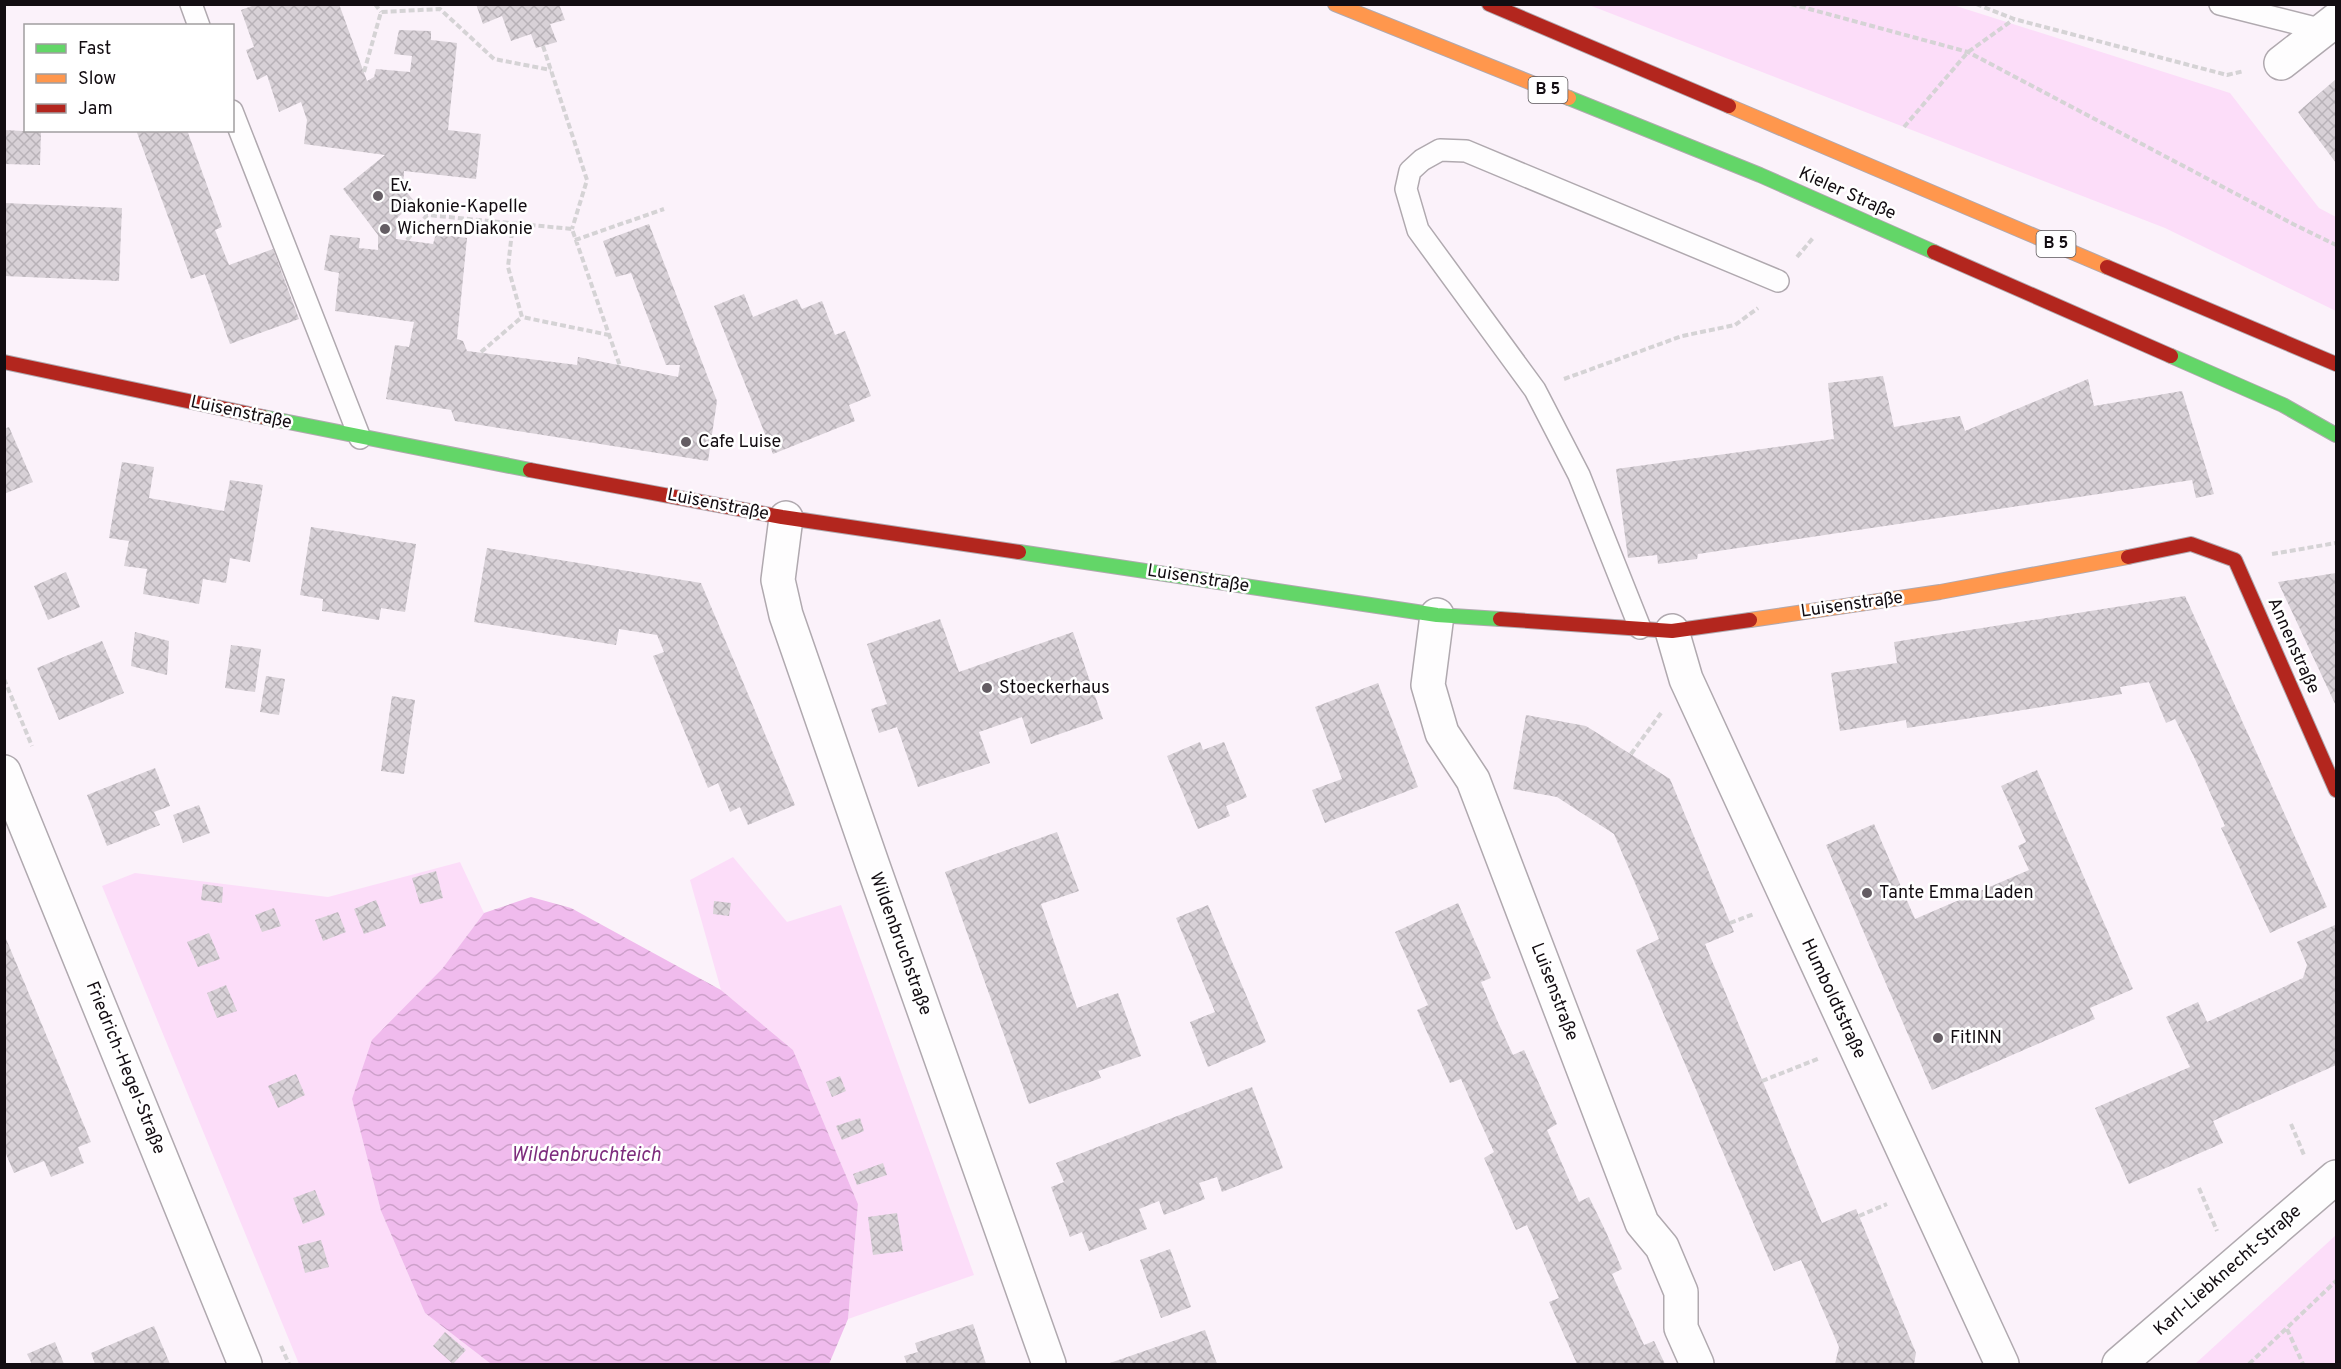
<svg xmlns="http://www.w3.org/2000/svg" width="2341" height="1369" font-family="Overpass,sans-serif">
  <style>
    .green { fill: #fcddf9 }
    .water { fill: url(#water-waves) }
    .building { fill: url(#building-cross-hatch) }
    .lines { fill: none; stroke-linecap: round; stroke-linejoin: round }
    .lane-casing { stroke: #b0a9af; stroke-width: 24 }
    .street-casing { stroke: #b0a9af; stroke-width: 36 }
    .fast-casing { stroke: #b0a9af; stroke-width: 16 }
    .slow-casing { stroke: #b0a9af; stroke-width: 16 }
    .jam-casing { stroke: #b0a9af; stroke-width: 16 }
    .path { stroke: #d5d3d5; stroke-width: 4; stroke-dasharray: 6 3; stroke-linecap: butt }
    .lane { stroke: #fefdfe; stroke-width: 21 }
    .street { stroke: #fefdfe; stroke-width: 33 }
    .fast { stroke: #63d668; stroke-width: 14 }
    .slow { stroke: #ff974d; stroke-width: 14 }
    .jam { stroke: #b3261e; stroke-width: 14 }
    .poi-dot { fill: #645d63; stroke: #fff; stroke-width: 2 }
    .labels { text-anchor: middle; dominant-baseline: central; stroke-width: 5; stroke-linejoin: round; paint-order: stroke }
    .shield { fill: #fff; stroke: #5a5659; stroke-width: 1.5 }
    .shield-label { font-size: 16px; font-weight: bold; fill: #130d12 }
    .poi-label { font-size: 18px; fill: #130d12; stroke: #fff; text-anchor: start }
    .street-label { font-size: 18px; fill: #130d12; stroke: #fff }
    .water-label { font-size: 20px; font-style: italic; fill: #7e2d7d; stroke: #fff }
  </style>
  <defs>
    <pattern id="water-waves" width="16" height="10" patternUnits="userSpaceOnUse" patternTransform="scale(1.5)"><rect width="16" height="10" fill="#f0bbed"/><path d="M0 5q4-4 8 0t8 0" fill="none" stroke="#cda0ca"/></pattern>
    <pattern id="building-cross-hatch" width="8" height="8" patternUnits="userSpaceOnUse" patternTransform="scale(1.5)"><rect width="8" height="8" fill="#d8d1d7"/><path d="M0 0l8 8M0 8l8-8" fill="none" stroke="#b8b2b8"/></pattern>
  </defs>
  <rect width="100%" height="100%" fill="#fbf2fa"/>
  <path class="green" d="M1589 5H1953L2230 93 2319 208 2336 217V311L2165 228Z
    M733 857 787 922 841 905 974 1275 848 1319 858 1204 793 1050 721 990 690 880Z
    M460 862 484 913 442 969 352 1099 381 1211 425 1313 491 1364H299L102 886 135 873 328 897Z
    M2336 1235V1364H2195Z"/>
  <path class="water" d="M531 897 571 908 721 990 793 1050 858 1204 848 1319 829 1364H491L425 1313 381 1211 352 1099 372 1040 442 969 484 913Z"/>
  <path class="building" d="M257 4H339L367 81 374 77 376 69 410 72 412 56 394 54 399 30 431 31V40L457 43 448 130 481 134 476 179 404 171 403 188 415 202 397 218 396 239 433 244 436 234 467 238 457 339 463 341 467 351 577 365 578 357 678 377 680 365H666L631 273 616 277 603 241 649 224 717 401 708 461 455 421 451 410 386 399 395 345 409 347 414 322 335 311 339 273 324 270 330 235 360 238 359 248 378 250V235L343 189 385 155 304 144 307 120 301 102 279 112 267 75 257 80 246 50 254 47 241 10Z
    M476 4H559L565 20 550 24 557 42 536 48 531 34 511 41 502 16 483 24Z
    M2336 79V163L2298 112Z
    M4 130 41 132 40 165 4 164Z
    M136 130H187L222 227 215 230 229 265 273 249 299 319 230 344 205 274 191 279Z
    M4 203 122 208 119 281 4 276Z
    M744 294 753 317 797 299 802 309 822 301 835 335 845 331 871 396 849 405 855 421 773 454 714 306Z
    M1883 376 1894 427 1960 416 1965 431 2088 379 2094 406 2182 391 2214 494 2196 498 2192 480 1698 554 1697 559 1658 564 1657 555 1628 558 1616 469 1834 439 1828 383Z
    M9 427 33 482 4 494V429Z
    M122 462 154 467 149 498 224 511 230 480 263 485 250 562 230 558 226 583 203 579 199 604 143 594 147 569 124 566 129 541 109 538Z
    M311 527 416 544 405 612 381 608 379 620 322 611 323 599 300 595Z
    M487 548 701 583 795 805 748 825 740 807 730 812 718 783 708 788 653 656 664 652 657 635 619 629 616 645 474 622Z
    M66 572 80 607 48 620 34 586Z
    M2336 573V706L2278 582Z
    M2185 596 2327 907 2270 933 2221 828 2225 826 2195 759 2175 719 2166 723 2149 682 2120 687 2122 694 2042 707 1907 728 1906 720 1840 731 1831 673 1897 663 1894 642Z
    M940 619 959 672 1073 632 1103 719 1031 744 1022 717 979 732 990 763 918 787 897 727 879 733 871 709 887 704 867 644Z
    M135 632 169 641 167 675 131 666Z
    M102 641 124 693 59 720 37 668Z
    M231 645 261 649 255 692 225 688Z
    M266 676 285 679 279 715 260 712Z
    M1378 683 1418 787 1325 823 1312 790 1342 779 1315 707Z
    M392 696 415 700 404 774 381 771Z
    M1526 715 1586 726 1670 779 1734 932 1705 944 1822 1223 1856 1209 1916 1353 1914 1364H1835L1839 1347 1801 1260 1774 1271 1636 950 1659 939 1614 834 1557 797 1513 789Z
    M1200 742 1203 750 1224 742 1247 797 1226 806 1230 816 1198 829 1167 756Z
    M155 768 170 806 154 812 160 825 107 846 87 795Z
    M2037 770 2133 989 2090 1008 2095 1019 1932 1090 1826 845 1874 824 1915 919 2029 870 2018 846 2026 842 2001 786Z
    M199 805 210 833 183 843 173 815Z
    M1057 832 1079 891 1041 904 1077 1008 1118 993 1141 1056 1098 1071 1101 1078 1029 1104 945 872Z
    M436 871 443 898 420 904 412 878Z
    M203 884 223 887 222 903 201 900Z
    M376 900 386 926 364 934 354 909Z
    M714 901 731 903 729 916 713 914Z
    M1458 903 1491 978 1481 982 1496 1018 1513 1055 1524 1050 1557 1124 1547 1130 1579 1202 1589 1197 1606 1232 1622 1269 1612 1274 1644 1345 1654 1341 1665 1364H1577L1549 1302 1559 1298 1527 1225 1516 1230 1484 1158 1494 1152 1477 1115 1461 1079 1450 1083 1417 1010 1428 1005 1395 932Z
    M1208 905 1266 1042 1208 1067 1190 1022 1215 1012 1176 918Z
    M274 908 281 926 262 932 255 915Z
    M338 912 346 932 323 941 315 920Z
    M2335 925 2336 1065 2213 1121 2223 1143 2129 1184 2095 1108 2190 1067 2166 1017 2198 1002 2207 1022 2303 978 2307 965 2297 942Z
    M209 933 220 959 198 967 187 942Z
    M4 934 91 1142 78 1147 84 1163 51 1177 44 1161 14 1173 4 1149Z
    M226 985 237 1011 217 1018 207 993Z
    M296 1074 305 1095 278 1108 268 1086Z
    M840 1076 846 1091 832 1097 826 1082Z
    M1252 1087 1283 1168 1222 1192 1217 1177 1199 1183 1205 1199 1164 1215 1159 1201 1139 1209 1147 1229 1089 1251 1082 1232 1070 1237 1051 1187 1064 1182 1056 1163Z
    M860 1118 864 1131 842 1140 836 1126Z
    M883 1163 887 1175 857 1185 853 1174Z
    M315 1190 325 1215 303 1224 293 1198Z
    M897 1213 903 1251 873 1255 868 1217Z
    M321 1240 329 1267 305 1273 298 1246Z
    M1170 1249 1191 1307 1161 1318 1140 1260Z
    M973 1324 986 1364H907L904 1356 918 1352 915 1343Z
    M154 1326 170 1364H95L91 1353Z
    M1205 1330 1217 1364H1107Z
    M445 1332 466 1350 453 1364 433 1346Z
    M55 1342 64 1364H32L27 1354Z"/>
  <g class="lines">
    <defs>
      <path id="lane" d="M191 4 199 26
        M2220 4 2323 30
        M232 111 360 438
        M1640 628 1579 475 1535 390 1418 230 1406 189 1410 171 1422 160 1440 150 1466 151 1778 281"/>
      <path id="street" d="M2281 63 2336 20
        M786 518 778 580 786 615 873 866 1049 1364
        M1437 615 1428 685 1442 733 1473 780 1642 1223 1662 1247 1681 1292V1328L1697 1364
        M1672 631 1686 679 2002 1364
        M4 772 245 1364
        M2119 1364 2336 1177"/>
      <path id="fast" d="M1569 98 1760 175 1934 252
        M2171 356 2283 405 2336 435
        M263 417 530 470
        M1019 552 1437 615 1500 619"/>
      <path id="slow" d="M1335 4 1569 98
        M1729 106 2107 267
        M1750 620 1940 592 2128 557"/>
      <path id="jam" d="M1489 4 1729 106
        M1934 252 2171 356
        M2107 267 2336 364
        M4 362 263 417
        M530 470 782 517 1019 552
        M2128 557 2191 544 2235 560 2336 790
        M1500 619 1672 631 1750 620"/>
    </defs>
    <use href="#lane" class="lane-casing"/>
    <use href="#street" class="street-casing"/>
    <use href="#fast" class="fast-casing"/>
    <use href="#slow" class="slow-casing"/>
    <use href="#jam" class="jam-casing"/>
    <path class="path" d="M375 4 381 12
      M1791 4 1968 52 2293 224 2336 245
      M1976 4 2014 19 2227 75 2244 71
      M543 46 587 180 572 229
      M364 72 381 12 440 9 494 59 551 70
      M1904 127 1968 52 2014 19
      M513 223 508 267 522 317 609 335
      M407 240 427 215 572 229 620 366
      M575 240 664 209
      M1797 257 1813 238
      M481 352 522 317
      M1564 379 1682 336 1735 325 1758 308
      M2272 554 2336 543
      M4 679 32 746
      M1631 754 1661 713
      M1730 923 1754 914
      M1762 1081 1820 1058
      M2291 1124 2304 1155
      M2199 1188 2217 1231
      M1859 1216 1887 1204
      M2287 1329 2303 1364
      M281 1346 289 1364
      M2249 1364 2336 1281"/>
    <use href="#lane" class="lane"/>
    <use href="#street" class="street"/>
    <use href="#fast" class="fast"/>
    <use href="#slow" class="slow"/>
    <use href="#jam" class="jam"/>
  </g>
  <g class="poi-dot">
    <circle cx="378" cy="196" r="6"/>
    <circle cx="385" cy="229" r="6"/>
    <circle cx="686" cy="442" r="6"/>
    <circle cx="987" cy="688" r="6"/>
    <circle cx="1867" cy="893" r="6"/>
    <circle cx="1938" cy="1038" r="6"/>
  </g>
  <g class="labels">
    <g class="shield">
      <rect x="1528.5" y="77" width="39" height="26" rx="4.5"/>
      <rect x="2036.5" y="231" width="39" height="26" rx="4.5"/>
    </g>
    <g class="shield-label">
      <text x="1548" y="90">B 5</text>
      <text x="2056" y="244">B 5</text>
    </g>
    <g class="poi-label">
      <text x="390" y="186">Ev.<tspan x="390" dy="21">Diakonie-Kapelle</tspan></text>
      <text x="397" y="229">WichernDiakonie</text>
      <text x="698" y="442">Cafe Luise</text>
      <text x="999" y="688">Stoeckerhaus</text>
      <text x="1879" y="893">Tante Emma Laden</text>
      <text x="1950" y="1038">FitINN</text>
    </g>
    <g class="street-label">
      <text transform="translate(1847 194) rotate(24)">Kieler Straße</text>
      <text transform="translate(241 413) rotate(12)">Luisenstraße</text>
      <text transform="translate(718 505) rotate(11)">Luisenstraße</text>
      <text transform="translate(1198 579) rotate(9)">Luisenstraße</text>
      <text transform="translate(1852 605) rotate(-8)">Luisenstraße</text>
      <text transform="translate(2293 646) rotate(66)">Annenstraße</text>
      <text transform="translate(900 944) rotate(70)">Wildenbruchstraße</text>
      <text transform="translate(1554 992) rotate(69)">Luisenstraße</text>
      <text transform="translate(1833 999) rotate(65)">Humboldtstraße</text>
      <text transform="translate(125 1068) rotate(68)">Friedrich-Hegel-Straße</text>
      <text transform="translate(2228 1271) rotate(-41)">Karl-Liebknecht-Straße</text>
    </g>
    <g class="water-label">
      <text x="586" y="1156">Wildenbruchteich</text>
    </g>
  </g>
  <rect width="2341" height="1369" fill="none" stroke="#130d12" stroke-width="12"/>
  <rect x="24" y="24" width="210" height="108" fill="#ffffff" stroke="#a19ea0" stroke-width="1.5"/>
  <rect x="36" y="44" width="30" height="9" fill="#63d668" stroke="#a19ea0" stroke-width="1.5"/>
  <text x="78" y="54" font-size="18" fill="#130d12">Fast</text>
  <rect x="36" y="74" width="30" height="9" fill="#ff974d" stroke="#a19ea0" stroke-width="1.5"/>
  <text x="78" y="84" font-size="18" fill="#130d12">Slow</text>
  <rect x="36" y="104" width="30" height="9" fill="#b3261e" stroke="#a19ea0" stroke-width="1.5"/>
  <text x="78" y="114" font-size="18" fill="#130d12">Jam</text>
</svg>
